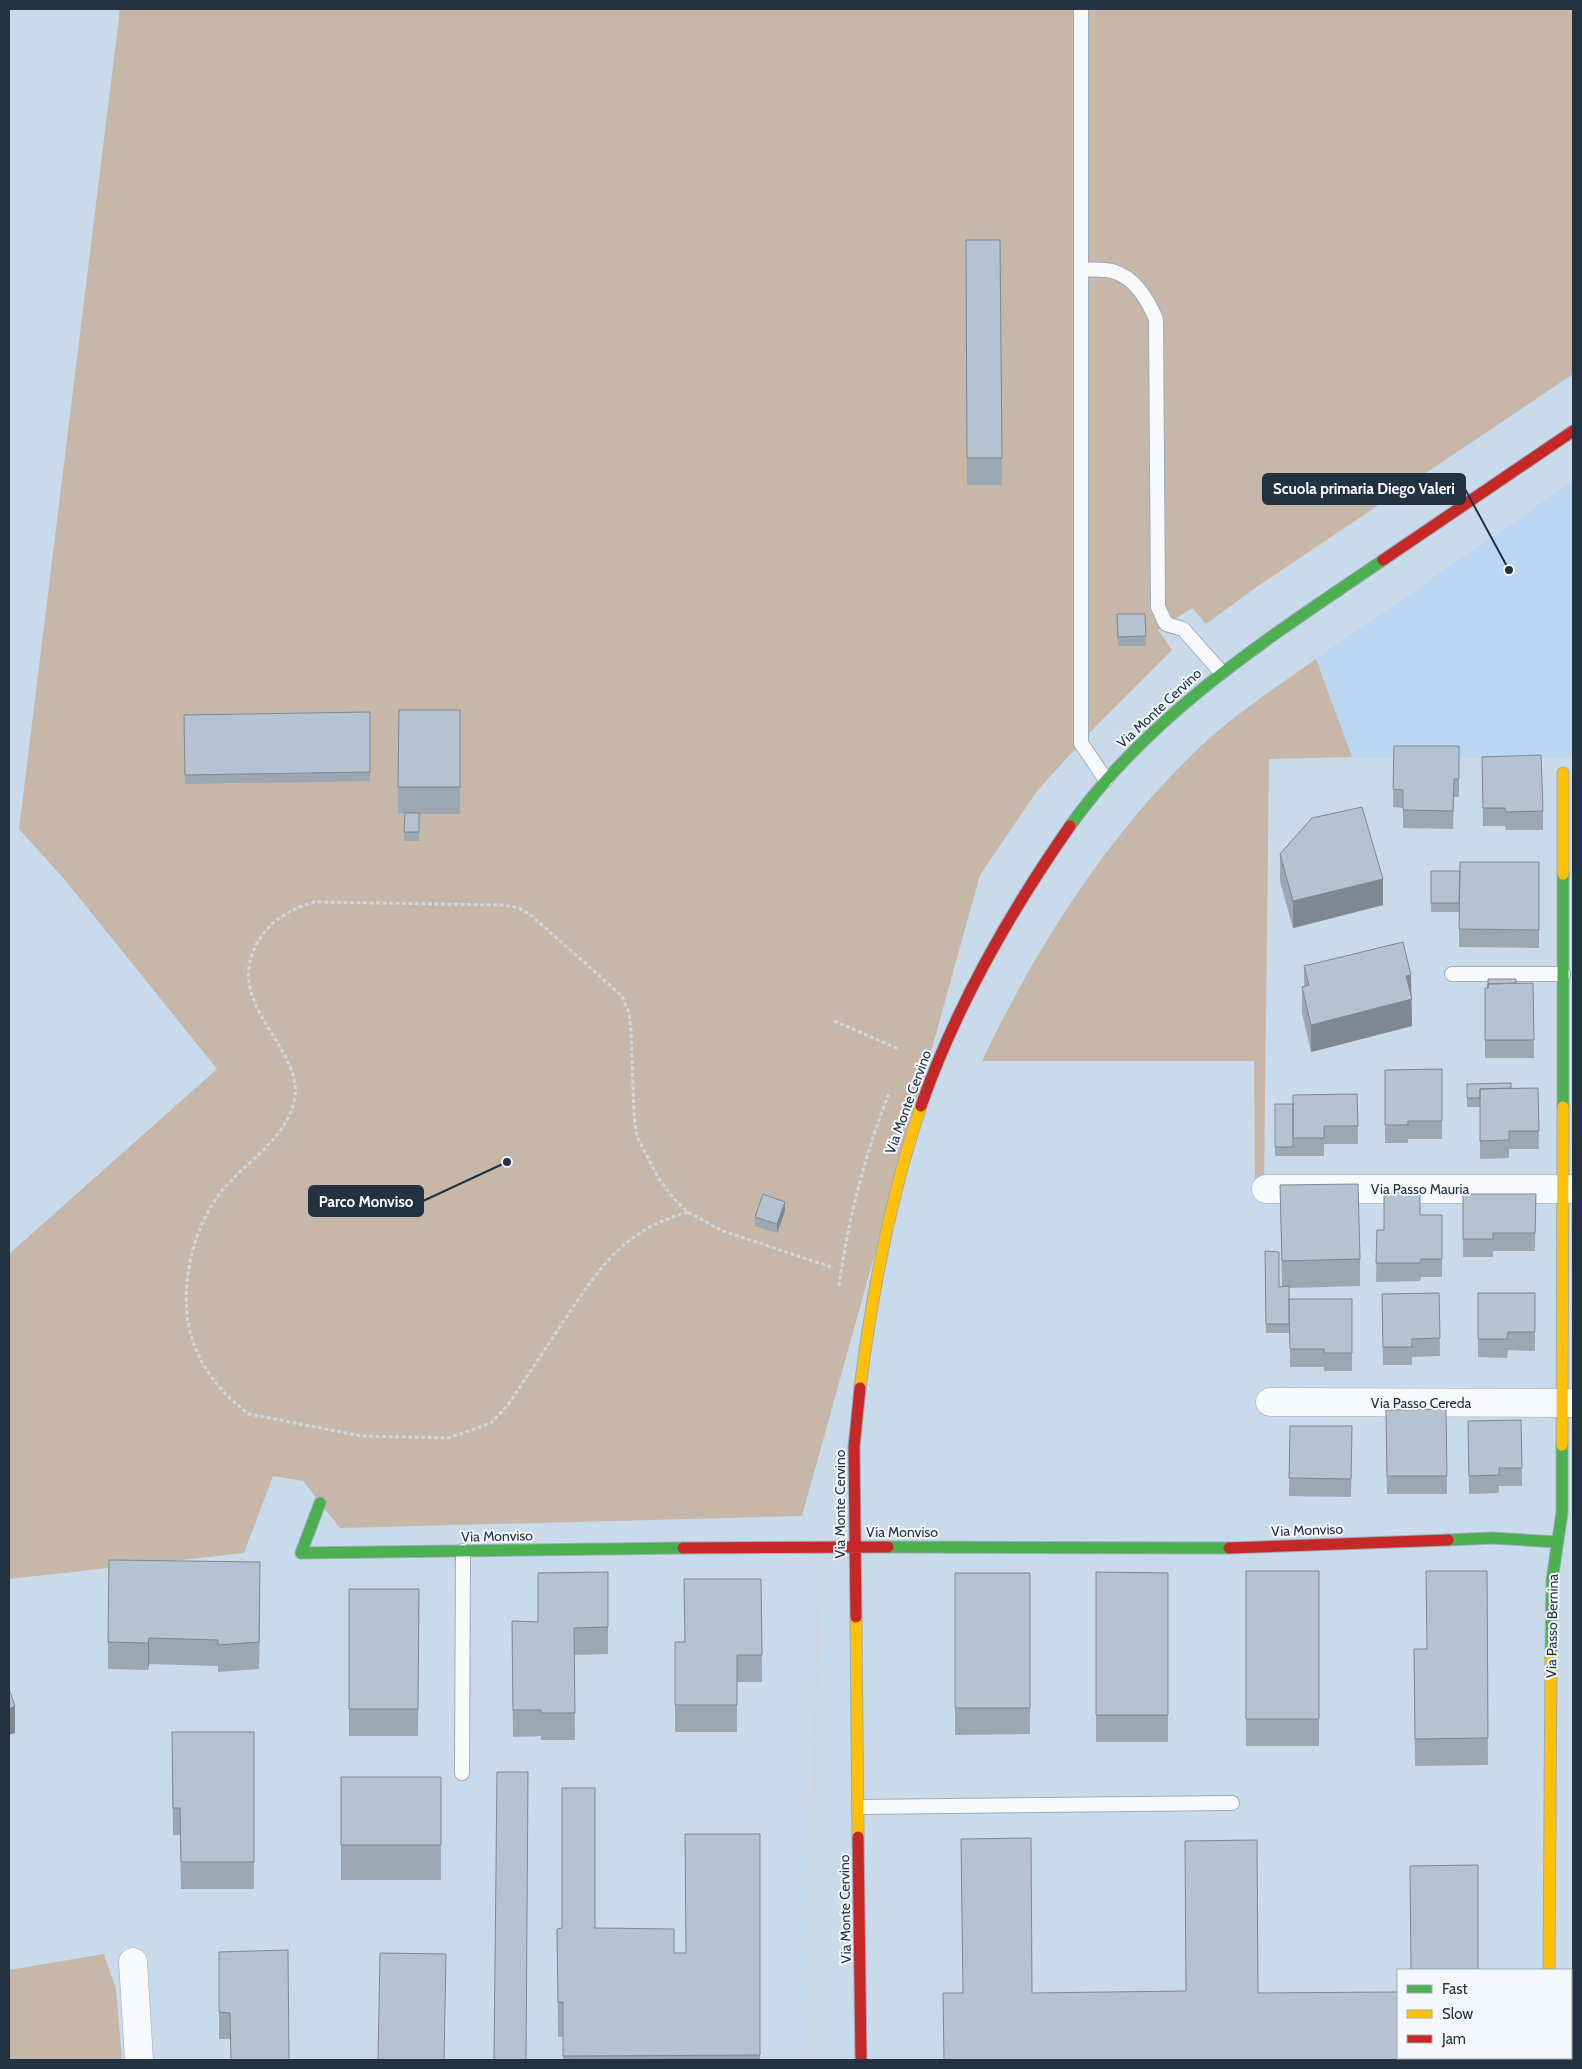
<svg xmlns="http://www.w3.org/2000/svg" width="1582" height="2069" font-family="Cabin,sans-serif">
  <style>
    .built { fill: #bad6f2 }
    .green { fill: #c6b7a8 }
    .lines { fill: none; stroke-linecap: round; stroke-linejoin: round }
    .lane-casing { stroke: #9cacbb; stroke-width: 16 }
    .street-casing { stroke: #9cacbb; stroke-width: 29 }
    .fast-casing { stroke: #9cacbb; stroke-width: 13 }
    .slow-casing { stroke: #9cacbb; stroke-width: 13 }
    .jam-casing { stroke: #9cacbb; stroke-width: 13 }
    .path { stroke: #cfd5da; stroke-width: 3; stroke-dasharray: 4 2.5; stroke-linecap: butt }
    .lane { stroke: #f7f9fc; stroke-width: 14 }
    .street { stroke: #f7f9fc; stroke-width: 28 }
    .fast { stroke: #4caf50; stroke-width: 11 }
    .slow { stroke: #ffc107; stroke-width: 11 }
    .jam { stroke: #c62828; stroke-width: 11 }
    .wall { fill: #9ca7b4 }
    .shaded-wall { fill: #7f8892 }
    .building { fill: #b5c2d1; stroke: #7f8892 }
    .labels { text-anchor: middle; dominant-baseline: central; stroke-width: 4; stroke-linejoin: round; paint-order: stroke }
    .street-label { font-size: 14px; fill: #223241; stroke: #f4f8fc }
    .leader { fill: none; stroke: #223241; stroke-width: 2 }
    .callout-dot { fill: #223241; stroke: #f4f8fc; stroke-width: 2 }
    .callout { fill: #223241; stroke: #223241; stroke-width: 2 }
    .callout-label { font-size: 15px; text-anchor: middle; font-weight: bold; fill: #fff }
  </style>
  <rect width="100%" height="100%" fill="#c9daeb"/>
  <path class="built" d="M1573 481V757H1352L1316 659Z"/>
  <path class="green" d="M120 9H1573V374L1258 586 1206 624 1192 608 1158 630 1172 650 1097 725 1037 791 980 875 802 1516 340 1528 303 1481 273 1476 244 1553 9 1579V1254L217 1069 65 880 19 829Z
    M1316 659 1352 757 1269 759 1264 1181H1255L1254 1061H982C1036 947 1109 833 1201 746 1236 713 1277 687 1316 659Z
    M104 1954 116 1989 122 2060H9V1970Z"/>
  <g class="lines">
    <defs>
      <path id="lane" d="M1081 9V743L1106 780
        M1081 269C1091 270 1102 269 1112 271 1135 277 1147 299 1156 319L1158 607 1166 624 1183 629 1221 672
        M1452 974H1563
        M462 1773 463 1551
        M859 1807 1232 1803"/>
      <path id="street" d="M1266 1189H1573
        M1270 1402 1573 1403
        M133 1962 139 2060
        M1548 2060V2058"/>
      <path id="fast" d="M1070 826C1151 712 1270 637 1383 560
        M1563 1107V874
        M320 1503 301 1553 683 1548
        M1448 1540 1492 1538 1558 1542
        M888 1547 1229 1548
        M1551 1658 1552 1580 1562 1513V1445"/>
      <path id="slow" d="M1563 874V773
        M860 1388C872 1292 890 1198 921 1106
        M1562 1445 1563 1107
        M856 1617 858 1837
        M1549 1970 1551 1658"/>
      <path id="jam" d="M1383 560 1573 431
        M921 1106C956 1006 1010 912 1070 826
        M683 1548 888 1547
        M1229 1548 1448 1540
        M856 1617 854 1447 860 1388
        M858 1837 861 2060"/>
    </defs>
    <use href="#lane" class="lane-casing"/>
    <use href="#street" class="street-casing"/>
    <use href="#fast" class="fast-casing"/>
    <use href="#slow" class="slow-casing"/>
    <use href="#jam" class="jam-casing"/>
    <path class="path" d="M834 1021 899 1049
      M688 1212C621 1231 600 1268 563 1322 545 1350 526 1377 508 1405L491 1423 449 1438 361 1436 249 1414C224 1396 206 1374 195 1347 175 1297 191 1225 226 1186 250 1159 284 1140 294 1102 307 1047 219 1005 259 940 272 919 291 909 314 902L502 905 519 908 532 916 622 996 629 1013 631 1030 634 1113 637 1137 659 1179 674 1199 688 1212 723 1231 834 1268
      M839 1286C848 1220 865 1153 890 1091
      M813 2060V1808L819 1578"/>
    <use href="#lane" class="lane"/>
    <use href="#street" class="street"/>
    <use href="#fast" class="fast"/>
    <use href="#slow" class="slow"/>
    <use href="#jam" class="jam"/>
  </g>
  <path class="wall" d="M966 240H1000L1002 485H967Z
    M1117 614H1145L1146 646H1118Z
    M399 710H460V814H419V841H404L405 813H398Z
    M370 712V781L185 784 184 715Z
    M1394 746H1459V797H1454L1453 829 1403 828V808L1393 807Z
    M1482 757 1543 811V830H1506L1505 826H1483Z
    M1280 854 1383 905 1293 928 1280 881Z
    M1539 862V948L1459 947V912H1431V871H1460Z
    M1304 966 1411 996 1412 1026 1311 1052 1302 1013V987L1304 986Z
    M1516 983H1533L1534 1058H1485V988Z
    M1442 1069V1139H1408V1143H1385V1070Z
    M1467 1084 1511 1088H1538L1539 1149H1509V1158L1480 1159V1107H1467Z
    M1357 1094 1358 1144H1324V1156H1275V1104H1293Z
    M1280 1185 1360 1259V1286L1289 1288 1290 1299H1352V1371H1324V1367H1290V1333H1266L1265 1251 1279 1287H1282Z
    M1463 1194H1536L1535 1251H1493V1257H1463Z
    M785 1211 777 1233 755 1226V1217Z
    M1420 1215H1442V1277H1421L1420 1281 1376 1282 1377 1230H1384Z
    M1439 1293 1440 1356 1412 1357V1365H1383L1382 1294Z
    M1478 1293H1535V1351L1508 1350 1507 1358 1478 1357Z
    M1446 1409 1447 1494H1387L1386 1410Z
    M1521 1420 1522 1486H1499V1493L1469 1494 1468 1421Z
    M1290 1426H1352L1351 1497 1289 1496Z
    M1246 1571H1319V1746H1246Z
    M1487 1571 1488 1765 1415 1766 1414 1649H1427Z
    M608 1572V1654L574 1655 575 1740H541V1736L513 1737 512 1621 538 1622Z
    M1096 1572 1168 1573V1742H1096Z
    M955 1573H1030V1734L955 1735Z
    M761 1579 762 1682H737V1732H675V1642H684Z
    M260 1589 259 1669 218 1672V1666L149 1664 148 1670 108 1669V1642Z
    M349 1589H419L418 1736H349Z
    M172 1732H254V1889H181L180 1835H173Z
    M341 1777H441V1880H341Z
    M760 1834V2060H563V2037H558L557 1929 595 1928 674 1953H686Z
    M219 1952 289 2060 230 2039H219Z"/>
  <path class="shaded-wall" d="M1383 879V905L1293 928V901Z
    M1411 975 1412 1026 1311 1052V1025L1406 976Z
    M785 1202V1211L777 1233V1224Z
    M260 1562V1589L259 1669V1642Z
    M149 1638V1664L148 1670V1643Z
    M15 1706V1733L9 1735V1709Z"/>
  <path class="building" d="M966 240H1000L1002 458H967Z
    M1117 614H1145L1146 636 1118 637Z
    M399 710H460V787H398Z
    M370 712V772L185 775 184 715Z
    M1394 746H1459V779H1454L1453 811 1403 810V790L1393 789Z
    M1541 755 1543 811 1506 812 1505 808H1483L1482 757Z
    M1362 807 1383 879 1293 901 1280 854 1312 818Z
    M405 813H419V832H404Z
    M1460 862H1539V930L1459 929Z
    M1431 871H1460L1459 903H1431Z
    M1403 942 1411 975 1406 976 1412 999 1311 1025 1302 987 1309 985 1304 966Z
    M1488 979H1516V983L1488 984V988Z
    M1533 983 1534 1040H1485V988H1488V984Z
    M1442 1069V1121H1408V1125H1385V1070Z
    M1511 1083V1088L1480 1089V1098H1467V1084Z
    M1538 1088 1539 1131H1509V1140L1480 1141V1089Z
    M1357 1094 1358 1126H1324V1138H1293V1095Z
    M1275 1104H1293V1147H1275Z
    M1358 1184 1360 1259 1282 1261 1280 1185Z
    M1384 1192 1420 1193V1215H1442V1259H1421L1420 1263H1376L1377 1230H1384Z
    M763 1194 785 1202 777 1224 755 1217Z
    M1463 1194H1536L1535 1233H1493V1239H1463Z
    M1265 1251 1279 1252V1287L1289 1286V1324H1266Z
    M1439 1293 1440 1338 1412 1339V1347H1383L1382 1294Z
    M1478 1293H1535V1332H1508L1507 1339H1478Z
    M1289 1299H1352V1353H1324V1349H1290Z
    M1446 1409 1447 1476H1387L1386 1410Z
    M1521 1420 1522 1468H1499V1475L1469 1476 1468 1421Z
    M1290 1426H1352L1351 1479 1289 1478Z
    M109 1560 260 1562 259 1642 218 1645V1640L149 1638 148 1643 108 1642Z
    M1246 1571H1319V1719H1246Z
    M1426 1571H1487L1488 1738 1415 1739 1414 1649H1427Z
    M608 1572V1627L574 1628 575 1713H541V1710H513L512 1621 538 1622V1573Z
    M1096 1572 1168 1573V1715H1096Z
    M955 1573H1030V1708H955Z
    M684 1579H761L762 1655H737V1705H675V1642H685Z
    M349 1589H419L418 1709H349Z
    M9 1689 15 1706 9 1709Z
    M172 1732H254V1862H181L180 1808H173Z
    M497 1772H528L526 2060H494Z
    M341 1777H441V1845H341Z
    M562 1788H595V1928L674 1929V1953H686L685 1834H760V2055L563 2056V2002H558L557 1929 562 1928Z
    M1031 1838 1032 1993 1186 1991 1185 1841 1257 1840 1258 1993 1398 1992V2058H1491V2060H944L943 1993H963L961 1839Z
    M1478 1865V1970H1411L1410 1866Z
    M288 1950 289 2060H231L230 2013 219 2012V1952Z
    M380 1953 446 1954 444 2060H378Z"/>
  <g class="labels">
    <g class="street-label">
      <text transform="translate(1159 708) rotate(-43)">Via Monte Cervino</text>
      <text transform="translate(908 1102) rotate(-70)">Via Monte Cervino</text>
      <text x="1420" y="1189">Via Passo Mauria</text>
      <text x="1421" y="1403">Via Passo Cereda</text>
      <text transform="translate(840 1504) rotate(-90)">Via Monte Cervino</text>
      <text transform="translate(1307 1530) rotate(-2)">Via Monviso</text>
      <text x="902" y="1532">Via Monviso</text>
      <text transform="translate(497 1536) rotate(-1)">Via Monviso</text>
      <text transform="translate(1552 1626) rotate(-89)">Via Passo Bernina</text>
      <text transform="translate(845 1909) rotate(-91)">Via Monte Cervino</text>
    </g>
  </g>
  <path class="leader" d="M1509 570L1465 489M507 1162L423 1201"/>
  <g class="callout-dot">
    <circle cx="1509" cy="570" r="5"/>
    <circle cx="507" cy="1162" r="5"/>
  </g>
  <g class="callout">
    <rect x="1263" y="474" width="202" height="30" rx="5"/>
    <rect x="309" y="1186" width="114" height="30" rx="5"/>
  </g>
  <g class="callout-label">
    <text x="1364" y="494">Scuola primaria Diego Valeri</text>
    <text x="366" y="1207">Parco Monviso</text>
  </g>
  <rect width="1582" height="2069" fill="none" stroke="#223241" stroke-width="20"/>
  <rect x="1397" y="1969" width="175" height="90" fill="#f4f8fc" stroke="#a0a9b1"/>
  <rect x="1407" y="1985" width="25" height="8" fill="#4caf50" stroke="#a0a9b1"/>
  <text x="1442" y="1994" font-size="15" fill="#223241">Fast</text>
  <rect x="1407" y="2010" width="25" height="8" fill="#ffc107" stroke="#a0a9b1"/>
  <text x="1442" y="2019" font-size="15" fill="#223241">Slow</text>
  <rect x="1407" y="2035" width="25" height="8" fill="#c62828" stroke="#a0a9b1"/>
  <text x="1442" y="2044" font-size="15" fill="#223241">Jam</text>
</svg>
